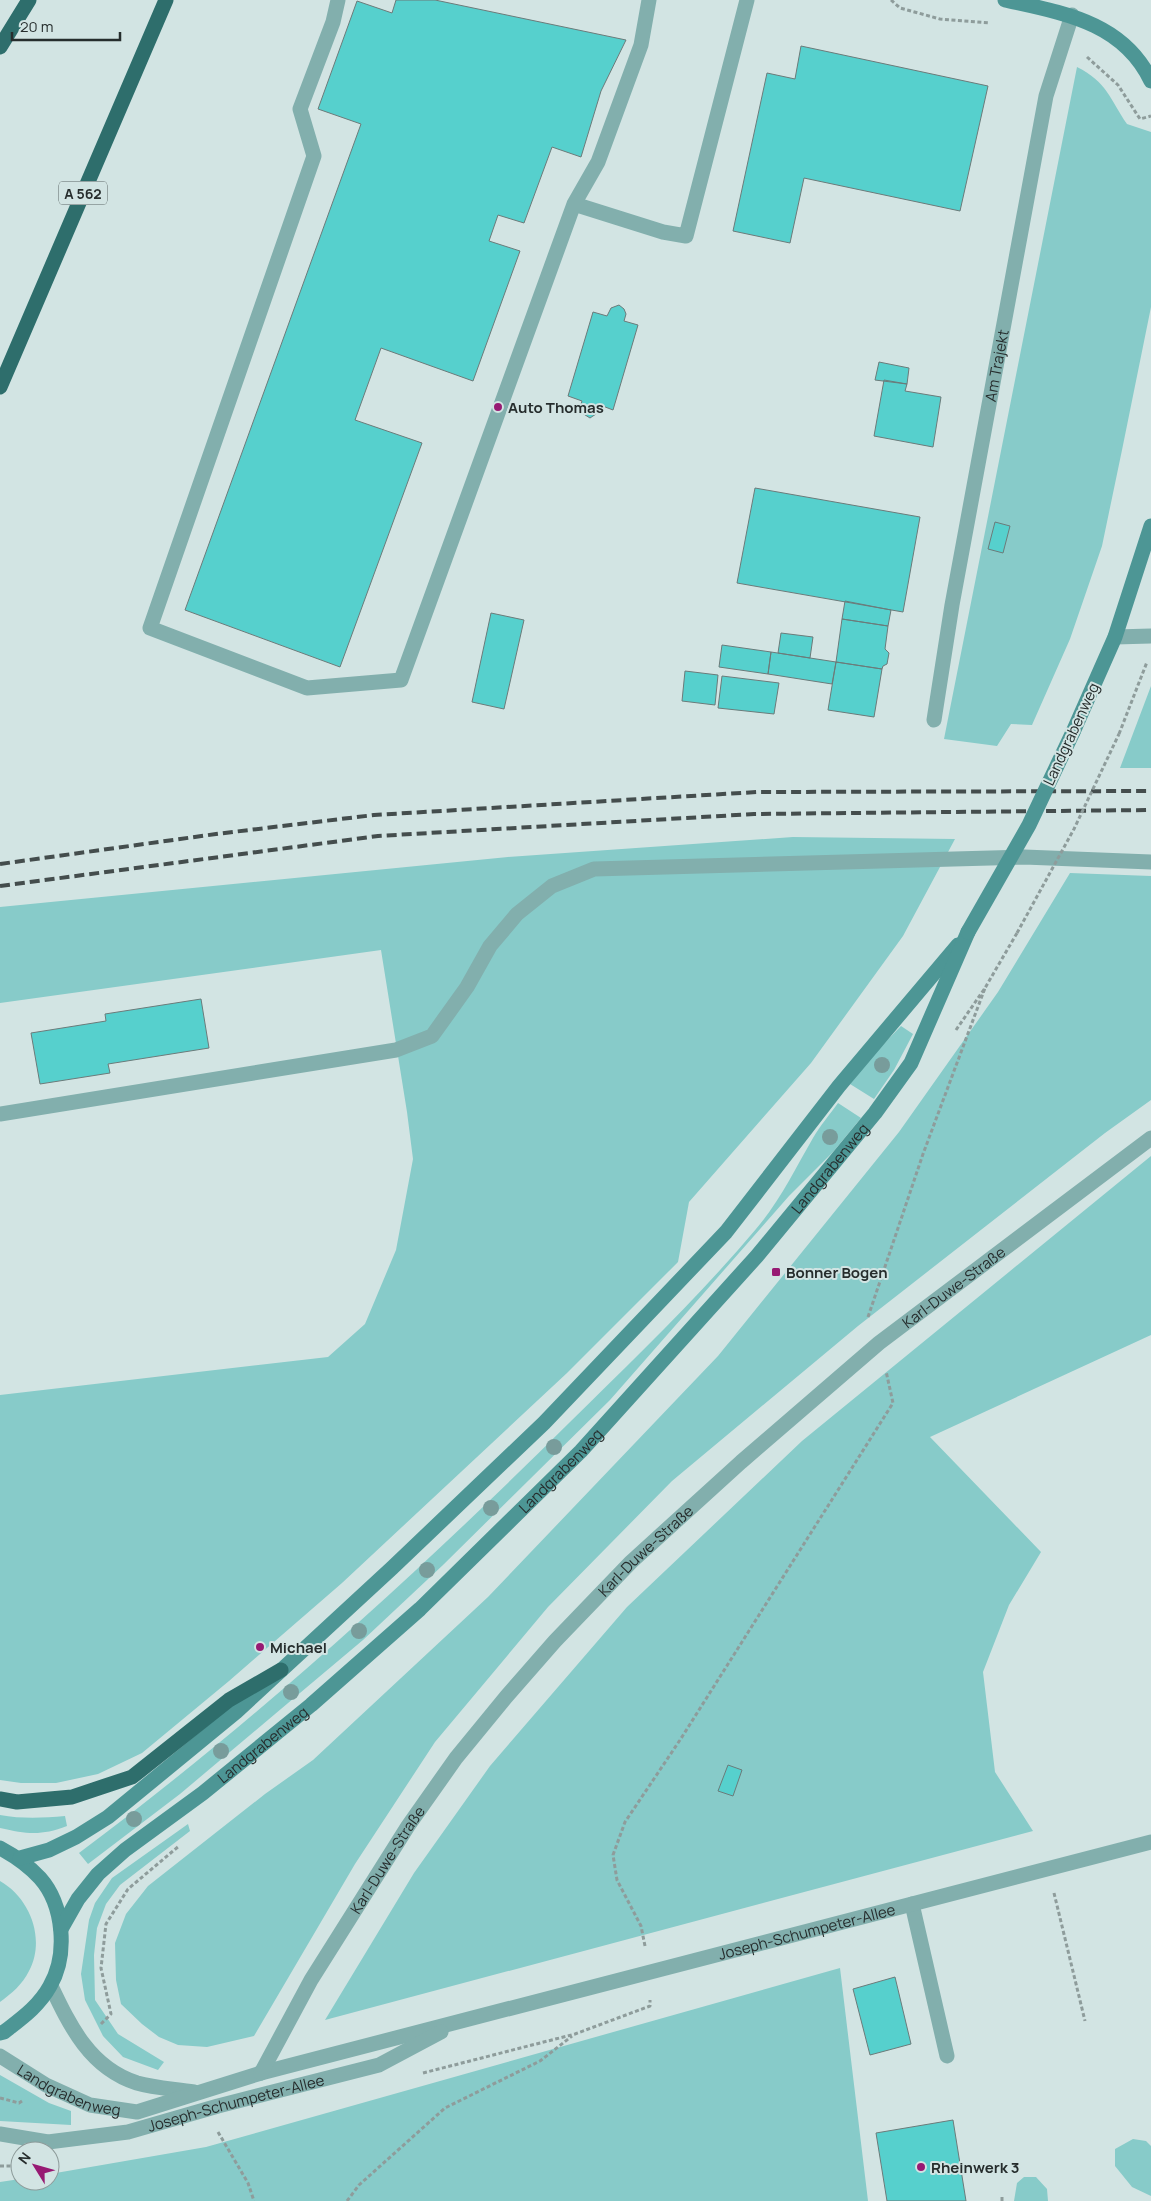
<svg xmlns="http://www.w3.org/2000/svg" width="1151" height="2201" font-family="Manrope,sans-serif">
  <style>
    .green { fill: #87cbc9 }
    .building { fill: #56d0cd; stroke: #6b7b7a }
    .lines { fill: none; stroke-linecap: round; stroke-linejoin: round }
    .path { stroke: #8e9c9b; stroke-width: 3; stroke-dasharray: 4 2.5; stroke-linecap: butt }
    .lane { stroke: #82afad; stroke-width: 15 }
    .street { stroke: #82afad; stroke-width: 15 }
    .secondary { stroke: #4d9695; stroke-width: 15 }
    .highway { stroke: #2e6e6c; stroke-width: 15 }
    .rail { stroke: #444d4d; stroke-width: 4; stroke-dasharray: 10 5; stroke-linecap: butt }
    .path-bridge { stroke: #8e9c9b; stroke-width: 3; stroke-dasharray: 4 2.5; stroke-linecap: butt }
    .secondary-bridge { stroke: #4d9695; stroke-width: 15 }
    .tree { fill: #789c9b }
    .poi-dot { fill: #971a73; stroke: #d2e4e3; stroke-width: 2 }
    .labels { text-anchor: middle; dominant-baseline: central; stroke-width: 4; stroke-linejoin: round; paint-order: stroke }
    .shield { fill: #d2e4e3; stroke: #5a6464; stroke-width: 1 }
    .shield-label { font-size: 14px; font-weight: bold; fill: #262d2d }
    .street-label { font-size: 15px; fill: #262d2d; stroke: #d2e4e3 }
    .poi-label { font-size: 15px; font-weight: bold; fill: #262d2d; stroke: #d2e4e3; text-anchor: start }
  </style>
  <rect width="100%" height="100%" fill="#d2e4e3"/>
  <path class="green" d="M1077 67C1107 82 1110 99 1127 124L1151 132V307L1122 450 1102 546 1070 639 1032 725 1011 724 997 746 944 739Z
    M1151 686V768H1120Z
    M793 837 955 839 903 936 811 1063 689 1202 678 1262 567 1373 342 1583 229 1681 142 1753 98 1774 56 1783H21L0 1780V1395L328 1357 365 1324 396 1250 413 1159 407 1112 381 950 0 1003V907L508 857Z
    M1070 873 1151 876V1100L1105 1133 858 1326 672 1481 548 1607 435 1742 355 1864 254 2036 207 2047 178 2045 159 2037 142 2024 121 2004 116 1980 115 1943 126 1914 148 1886 265 1794 313 1760 488 1597 718 1356 899 1132 998 992Z
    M901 1026 913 1034 894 1070 874 1099 850 1084 873 1055Z
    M838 1103 861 1118 833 1152 789 1196 610 1400 443 1565 363 1640 294 1698 180 1794 88 1864 79 1853C253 1723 415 1576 569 1423 633 1360 698 1298 756 1229 780 1201 795 1169 813 1138 820 1126 830 1114 838 1103Z
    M1151 1156V1335L930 1437 1041 1552 1009 1605 983 1672 995 1772 1033 1831 325 2020 414 1873 490 1766 627 1607 802 1441Z
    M0 1815C22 1819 43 1818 65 1816L67 1826C41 1836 27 1834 0 1828Z
    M188 1824 190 1831 120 1885 106 1904 97 1928 94 1955 95 2000 118 2034 164 2062 158 2070 123 2057 103 2036 85 2000 81 1974 89 1920 95 1903 112 1878Z
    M0 1881C30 1898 46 1939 29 1971 22 1985 12 1993 0 2002Z
    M840 1968 868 2201H0V2182L20 2179V2181H50V2174L206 2147Z
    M0 2075 49 2103 71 2111V2125L0 2121Z
    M1133 2139 1146 2141 1151 2146V2196L1132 2187 1115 2166V2149Z
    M1024 2177H1036L1047 2189 1048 2201H1014L1017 2183Z"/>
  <path class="building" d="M396 0H435L626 40 601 91 581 157 552 147 524 223 498 215 489 241 520 251 473 381 381 348 355 420 422 443 340 667 185 610 361 124 318 109 357 1 392 13Z
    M801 46 988 86 960 211 804 178 790 243 733 231 767 73 795 79Z
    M619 305 624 309 626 314 624 321 638 325 613 410 600 405 596 414 590 418 582 413 580 407 582 401 568 396 593 312 607 316 611 308Z
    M879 362 909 368 907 384 875 380Z
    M884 380 907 384 905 391 941 397 933 447 874 436Z
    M755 488 920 517 903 612 737 583Z
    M995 522 1010 526 1003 553 988 549Z
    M845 601 891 610 888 626 842 619Z
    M491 613 524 620 504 709 472 702Z
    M842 619 888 626 885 649 889 653 887 664 883 666 882 669 836 662Z
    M781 633 813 637 810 658 778 653Z
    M722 645 771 652 768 674 719 667Z
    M771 652 836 662 832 684 768 674Z
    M836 662 882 669 874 717 828 710Z
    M685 671 718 675 715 705 682 701Z
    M722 676 779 683 774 714 718 708Z
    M201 999 209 1048 108 1064 110 1073 40 1084 31 1033 106 1021 105 1014Z
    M728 1765 742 1770 733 1796 718 1791Z
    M895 1977 911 2044 870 2055 853 1989Z
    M953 2120 966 2201H887L876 2133Z"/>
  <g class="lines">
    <path class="path" d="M891 0 900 8 940 19 990 23
      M1087 57 1118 85 1140 119 1151 116
      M1119 734 1147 662
      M956 1030 985 988 1017 933
      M868 1317 923 1154 985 988
      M1054 1893 1085 2021
      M645 1946 641 1926 617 1880 613 1855 625 1822 680 1740 893 1403 886 1371
      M101 2024 111 2014 101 1968 106 1924 128 1889 179 1846
      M423 2073 575 2034 650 2006V2000
      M0 2098 19 2103 22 2101
      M218 2132 248 2183 254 2201
      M0 2166H19
      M1002 2197V2201
      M347 2201 359 2185 445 2108 540 2061 572 2036"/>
    <path class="lane" d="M338 0 333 22 300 109 314 156 150 628 307 688 401 680 574 204 598 162 641 45 649 0
      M574 204 663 232 686 236 747 0
      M1115 637 1151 636
      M0 1114 396 1050 432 1036 467 987 490 946 517 914 552 886 594 869 1024 857 1151 862
      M912 1904 947 2056"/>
    <g class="street">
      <path id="s1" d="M934 720 952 605 1046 96 1072 15"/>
      <path d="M51 1986C70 2026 90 2068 137 2083 154 2088 175 2089 194 2092"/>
      <path id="s2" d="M0 2056 46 2085 90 2105 137 2112 261 2073 1151 1842"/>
      <path id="s3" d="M261 2073 311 1980 408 1826 456 1758 506 1697 555 1641 631 1562 741 1462 879 1343 1151 1138"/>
      <path id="s4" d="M0 2134 48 2142 128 2132 218 2106 379 2065 441 2032"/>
    </g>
    <g class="secondary">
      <path d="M1005 0C1063 13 1123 22 1151 81"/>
      <path d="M1073 732 1115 637 1151 526"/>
      <path d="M0 1848C15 1856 28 1865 40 1878 64 1905 68 1955 50 1986 39 2006 22 2018 4 2032L0 2033"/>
      <path d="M20 1858 49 1850 76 1837 108 1817 236 1712 392 1568 544 1423 726 1232 839 1086 958 945"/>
      <path id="s5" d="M61 1929 78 1899 98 1874 125 1850 203 1793 311 1705 420 1609 581 1451 757 1256 875 1113 911 1063 968 932"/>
    </g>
    <path class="highway" d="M0 47 29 0
      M0 387 166 0
      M0 1799 17 1802 72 1797 132 1777 229 1700 281 1670"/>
    <path class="rail" d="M0 864 216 834 374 815 757 792 1151 791
      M0 886 378 836 754 814 1151 810"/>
    <path class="path-bridge" d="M1017 933 1074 829 1119 734"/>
    <path class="secondary-bridge" d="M968 932 1029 825 1073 732"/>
  </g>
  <g class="tree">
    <circle cx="882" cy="1065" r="8"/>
    <circle cx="830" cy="1137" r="8"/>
    <circle cx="554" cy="1447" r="8"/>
    <circle cx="491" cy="1508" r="8"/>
    <circle cx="427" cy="1570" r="8"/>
    <circle cx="359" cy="1631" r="8"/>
    <circle cx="291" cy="1692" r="8"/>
    <circle cx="221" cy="1751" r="8"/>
    <circle cx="134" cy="1819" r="8"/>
  </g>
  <g class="poi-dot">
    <circle cx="498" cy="407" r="5"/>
    <rect x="771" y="1267" width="10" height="10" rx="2.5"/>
    <circle cx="260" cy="1647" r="5"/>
    <circle cx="921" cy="2167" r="5"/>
  </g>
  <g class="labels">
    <rect class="shield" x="59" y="181.5" width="48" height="23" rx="4"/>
    <g class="shield-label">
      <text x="83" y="193">A 562</text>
    </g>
    <g class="street-label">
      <text stroke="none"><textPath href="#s1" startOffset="360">Am Trajekt</textPath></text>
      <text transform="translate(1071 734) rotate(-65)">Landgrabenweg</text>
      <text stroke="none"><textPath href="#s5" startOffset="1086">Landgrabenweg</textPath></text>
      <text stroke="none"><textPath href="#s3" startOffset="1058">Karl-Duwe-Straße</textPath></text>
      <text stroke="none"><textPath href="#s5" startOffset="681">Landgrabenweg</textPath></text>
      <text stroke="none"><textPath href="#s3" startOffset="652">Karl-Duwe-Straße</textPath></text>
      <text stroke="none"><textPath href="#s5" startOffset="276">Landgrabenweg</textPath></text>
      <text stroke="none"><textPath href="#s3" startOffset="248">Karl-Duwe-Straße</textPath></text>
      <text stroke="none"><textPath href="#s2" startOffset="844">Joseph-Schumpeter-Allee</textPath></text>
      <text stroke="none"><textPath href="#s2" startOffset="78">Landgrabenweg</textPath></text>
      <text stroke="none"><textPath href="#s4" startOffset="241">Joseph-Schumpeter-Allee</textPath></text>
    </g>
    <g class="poi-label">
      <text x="508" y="407">Auto Thomas</text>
      <text x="786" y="1272">Bonner Bogen</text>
      <text x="270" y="1647">Michael</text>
      <text x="931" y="2167">Rheinwerk 3</text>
    </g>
  </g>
  <g transform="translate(35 2166) rotate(307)"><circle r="24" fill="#d2e4e3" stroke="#8d9b9a"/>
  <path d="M0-4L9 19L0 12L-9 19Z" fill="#971a73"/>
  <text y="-8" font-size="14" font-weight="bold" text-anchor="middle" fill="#262d2d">N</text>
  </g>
  <path d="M12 32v8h108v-8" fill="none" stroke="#262d2d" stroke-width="2.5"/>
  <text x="20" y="32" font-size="15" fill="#262d2d" stroke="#d2e4e3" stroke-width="4" paint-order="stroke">20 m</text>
</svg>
